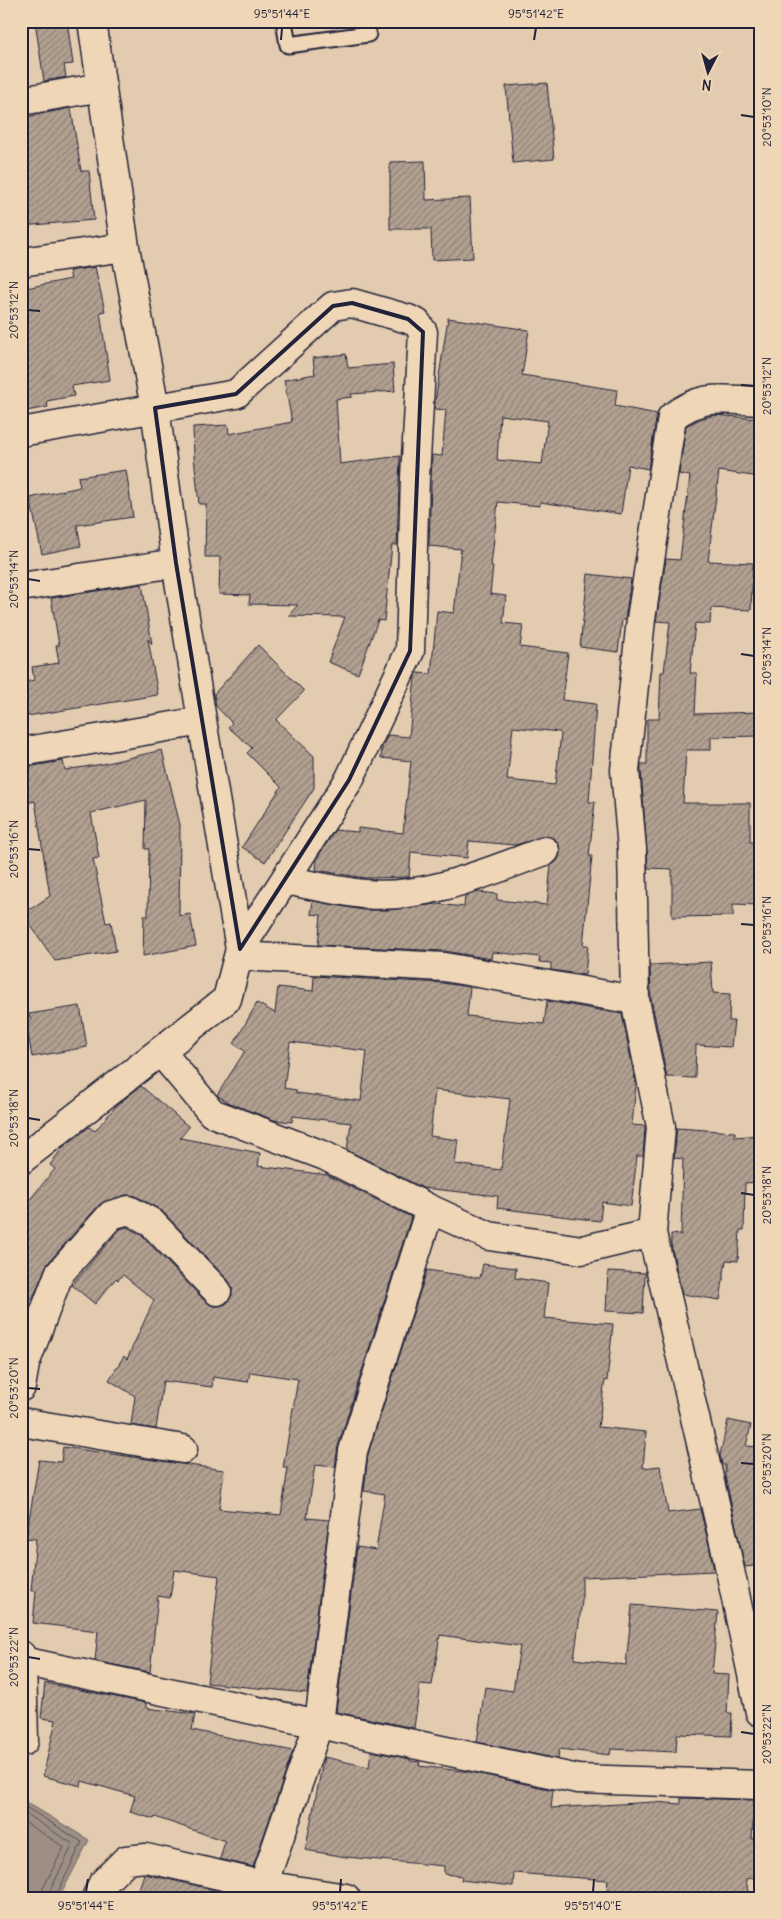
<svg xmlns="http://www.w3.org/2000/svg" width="781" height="1919" font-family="Delius,sans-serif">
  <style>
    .water { fill: #9e8f85; stroke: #6c6367 }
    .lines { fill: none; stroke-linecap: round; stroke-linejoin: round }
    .shore { stroke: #544e59; stroke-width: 1 }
    .building { fill: url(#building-hatch); stroke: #22223b; fill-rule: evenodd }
    .lane-casing { stroke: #22223b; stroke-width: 19 }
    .street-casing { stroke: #22223b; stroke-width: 31 }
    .lane { stroke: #eed6b6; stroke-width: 15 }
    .street { stroke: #eed6b6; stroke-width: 28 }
    .marked { fill: none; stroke: #22223b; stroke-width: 4; stroke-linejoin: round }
    .ticks { fill: none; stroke: #22223b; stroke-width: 2 }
    .neatline { fill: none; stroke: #22223b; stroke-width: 2 }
    .ticks-label { font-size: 12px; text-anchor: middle; fill: #22223b }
  </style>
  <defs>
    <pattern id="building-hatch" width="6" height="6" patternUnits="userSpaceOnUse" patternTransform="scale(1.25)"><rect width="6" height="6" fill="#b2a191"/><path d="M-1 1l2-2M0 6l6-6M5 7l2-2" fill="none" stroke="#908378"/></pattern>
  </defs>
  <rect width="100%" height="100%" fill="#e2cbae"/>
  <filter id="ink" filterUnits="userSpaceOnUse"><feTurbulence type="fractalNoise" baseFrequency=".02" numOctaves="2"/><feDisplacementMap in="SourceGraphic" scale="10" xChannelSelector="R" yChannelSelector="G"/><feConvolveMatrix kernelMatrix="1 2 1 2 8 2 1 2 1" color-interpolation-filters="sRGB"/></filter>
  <g filter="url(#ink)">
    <path class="water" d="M21 1799 89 1840 59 1898H21Z"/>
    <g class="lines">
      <path class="shore" d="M21 1804 82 1842 55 1898
        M21 1811 73 1844 50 1891 49 1898
        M21 1820 64 1847 43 1888 41 1898"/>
    </g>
    <path class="building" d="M35 21H67L73 64 64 65 66 77 44 81Z
      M547 83 554 159 513 163 506 86Z
      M71 108 81 171H89L94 220 21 226V118Z
      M425 161 426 200 470 198 473 258 432 260 431 229H390V162Z
      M95 267 105 311 100 312 110 380 72 386 74 396 47 401 48 407 21 412V289L71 279 69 271Z
      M448 318 529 330 522 375 617 390 615 406 657 414 648 469 628 465 621 514 540 502V506L498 502 491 566H493L490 594 506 596 503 623 523 625 520 647 568 653 562 700 596 704 589 802H595L589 856H592L583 945H588L585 975 551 970V963L539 962 540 957 492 952 491 959 445 951 318 945 321 915 311 914 313 901 363 910H389L437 904 464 907 465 896 479 892 497 894V900L547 905 551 865 557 861 560 854 559 845 555 839 547 836 515 845 469 841 467 858 411 852 409 877 365 878 316 870 317 858 335 830 358 832V828L403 833 411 761 381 758 382 747 388 735 409 737 415 676 417 673 431 674 437 611 454 613 461 549 429 546 432 455 442 456 446 410 434 409ZM500 415 548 421 542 464 497 460ZM513 727 559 732 561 734 555 785 507 780Z
      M346 354 348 368 393 364 395 391 351 394 352 397 336 399 340 464 400 456 397 545H392L384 621 378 620 358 674 328 662 345 617 288 616 298 605 249 604 250 595 219 594 220 557H205L206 504H199L194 456 193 427 228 425 229 434 292 422 284 380 315 374 313 358Z
      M715 415 760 419V477L719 471 708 561 753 563 751 610 711 608 710 624 695 623 690 673H697L695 714 760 712V736L711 737V750H686L683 803H750V842L760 843V905L733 904V916L672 917V869L648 868 641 770V764H647V719H659L661 672H664L670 622 656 621 666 559 680 560 690 476 679 474 686 426 700 419Z
      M126 470 133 517 77 525 81 546 42 554 30 498 80 487 78 477Z
      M588 574 631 579 625 620H622L618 652 580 647Z
      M142 584 152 644 148 639 158 695 21 717V683L34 680 32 667 59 663 56 645H59L51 598Z
      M258 645 304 691 276 720 314 756V788L265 862 242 847 281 787 247 753 252 748 228 727 232 723 216 706 214 694Z
      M162 750 180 825 179 916 190 914 196 946 143 956 144 916H148L149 849H145L146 800 91 813 99 858 93 859 106 923 111 922 116 951 55 961 23 914 50 896 35 801 21 804V768L63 761 65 770 103 764Z
      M711 962 713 993 730 994 729 1021H734L731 1047 696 1045 695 1078 667 1077 651 998 650 965Z
      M314 976 442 983 470 987 467 1016 544 1024 547 1001 622 1014 636 1085 632 1125 645 1126V1128L643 1156H637L631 1206 602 1202 600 1221 497 1208 498 1196 423 1188 347 1150 351 1123 293 1116 292 1122 274 1120 229 1103 217 1095 245 1051 234 1044 257 1003 275 1013 278 987 313 991ZM290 1042 367 1051 361 1101 296 1093V1090L284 1088ZM435 1090 510 1099 501 1170 455 1164 458 1140 430 1136Z
      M80 1006 87 1047 32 1057 26 1022 31 1021 29 1014Z
      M141 1086 189 1127 180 1138 260 1153 258 1166 327 1175 411 1217 338 1446 335 1467 315 1465 307 1518 329 1520 307 1693 207 1683 219 1576 174 1570 170 1598 158 1596 150 1672 95 1661 98 1631 33 1623 36 1591H31L36 1539 26 1538 39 1460 61 1462 63 1447 224 1470 219 1509 281 1515 288 1468H283L298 1379 250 1372 248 1382 213 1377 212 1387 163 1381 156 1429 131 1425 135 1396 109 1380 124 1356 127 1359 154 1300 123 1275 118 1280 116 1278 95 1304 72 1285 120 1229 127 1227 141 1235 206 1302 213 1306H220L227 1303 232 1295V1288L229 1281 162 1211 136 1196 126 1195 100 1204 47 1264 33 1298 21 1312V1203H27L55 1169 50 1165 63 1147 89 1127 95 1131 117 1105Z
      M677 1128 735 1132V1137L760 1135V1182L745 1183 744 1230H740L738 1261 726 1260 720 1300 682 1294 671 1244V1234L681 1235 683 1159 674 1158Z
      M483 1264 516 1268 515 1278 548 1283 544 1318 613 1324 607 1381 605 1380 598 1427 646 1432 643 1468 660 1466 668 1513 700 1509 709 1545 714 1571 582 1577V1601L574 1659 626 1665 632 1605 718 1612 712 1674 729 1675 727 1713H732L731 1736 677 1734 676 1752 611 1749 610 1755 559 1749 558 1759 477 1742 485 1687 513 1691 520 1646 440 1635 432 1685 420 1684 414 1728 336 1712 357 1547 376 1550 385 1494 364 1491 368 1454 427 1270 480 1278Z
      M608 1271 645 1273 643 1313 606 1311Z
      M728 1420 751 1425 746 1446 760 1447V1565L745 1567 725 1476V1465H722L720 1455Z
      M45 1683 146 1703V1708L195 1714 192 1730 293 1751 253 1867 220 1859 225 1841 155 1817 154 1819 130 1812 135 1796 82 1781 81 1786 43 1776 56 1720 41 1718Z
      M371 1751 410 1759V1761L420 1762 419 1766 471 1772 553 1790 551 1808 654 1802 681 1804V1798H683L754 1800 752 1839 760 1838V1877L746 1879 749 1898H635V1892L607 1890 608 1880 514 1873 513 1886 461 1880 462 1876 444 1874V1866L346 1857 305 1850 324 1757 369 1767Z
      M144 1874H145L246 1897 136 1898Z"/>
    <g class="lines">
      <defs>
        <path id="lane" d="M284 21 288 45 368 34 366 21"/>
        <path id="street" d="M21 101 102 87
          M21 262 125 247
          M760 401C722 400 704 393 672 417L641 619 625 770 632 849 635 1000 661 1127 652 1233 724 1542 760 1712
          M21 432 236 394 333 306 352 303 408 319 417 323 423 332 415 477 410 651 349 780 240 949
          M21 587 176 563
          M21 752 202 721
          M285 880C311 885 338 891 364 894 426 900 489 871 545 851
          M240 956 444 967 635 1000
          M161 1052 212 1113 325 1156 430 1209
          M21 1160 227 999 240 949 176 563 155 408 125 247 92 21
          M21 1387 25 1364 59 1274 111 1215 129 1210 151 1222 217 1291
          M21 1422 183 1449
          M21 1655 22 1661 578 1779 760 1785
          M22 1661 24 1741
          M263 1885 319 1723 353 1451 430 1209 489 1236 582 1250 652 1233
          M96 1898 103 1883 126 1860 146 1858 263 1885 346 1898"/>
      </defs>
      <use href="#lane" class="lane-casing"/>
      <use href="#street" class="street-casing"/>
      <use href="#lane" class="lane"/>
      <use href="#street" class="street"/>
    </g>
  </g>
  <path class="marked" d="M352 303 408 319 423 332 410 651 349 780 240 949 176 563 155 408 236 394 333 306Z"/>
  <path class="ticks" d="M281 40 282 28M534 40 536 28M741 115 754 117M28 310 40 311M741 385 754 386M28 579 40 581M741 654 754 656M28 849 40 850M741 924 754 925M28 1118 40 1120M741 1193 754 1195M28 1388 40 1389M741 1463 754 1464M28 1657 40 1659M741 1732 754 1734M86 1892 88 1879M340 1892 341 1879M593 1892 594 1879"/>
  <rect width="781" height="1919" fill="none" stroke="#eed6b6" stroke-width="55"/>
  <g transform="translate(708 72) rotate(186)" stroke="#eed6b6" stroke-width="4" paint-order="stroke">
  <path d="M0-4L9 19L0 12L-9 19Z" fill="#22223b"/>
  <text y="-8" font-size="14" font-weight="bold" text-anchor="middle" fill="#22223b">N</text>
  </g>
  <rect x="28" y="28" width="726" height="1864" class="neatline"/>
  <g class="ticks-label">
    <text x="282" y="18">95°51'44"E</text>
    <text x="536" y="18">95°51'42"E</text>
    <text transform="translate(767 117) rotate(-90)" y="4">20°53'10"N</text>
    <text transform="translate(14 310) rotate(-90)" y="4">20°53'12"N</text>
    <text transform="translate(767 386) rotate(-90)" y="4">20°53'12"N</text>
    <text transform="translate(14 579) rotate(-90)" y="4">20°53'14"N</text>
    <text transform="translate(767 656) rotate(-90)" y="4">20°53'14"N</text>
    <text transform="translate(14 849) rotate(-90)" y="4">20°53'16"N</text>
    <text transform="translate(767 925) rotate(-90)" y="4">20°53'16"N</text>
    <text transform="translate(14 1118) rotate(-90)" y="4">20°53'18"N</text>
    <text transform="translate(767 1195) rotate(-90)" y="4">20°53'18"N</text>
    <text transform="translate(14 1388) rotate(-90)" y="4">20°53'20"N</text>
    <text transform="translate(767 1464) rotate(-90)" y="4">20°53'20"N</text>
    <text transform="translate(14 1657) rotate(-90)" y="4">20°53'22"N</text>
    <text transform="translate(767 1734) rotate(-90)" y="4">20°53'22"N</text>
    <text x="86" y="1910">95°51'44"E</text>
    <text x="340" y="1910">95°51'42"E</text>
    <text x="593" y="1910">95°51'40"E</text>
  </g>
</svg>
